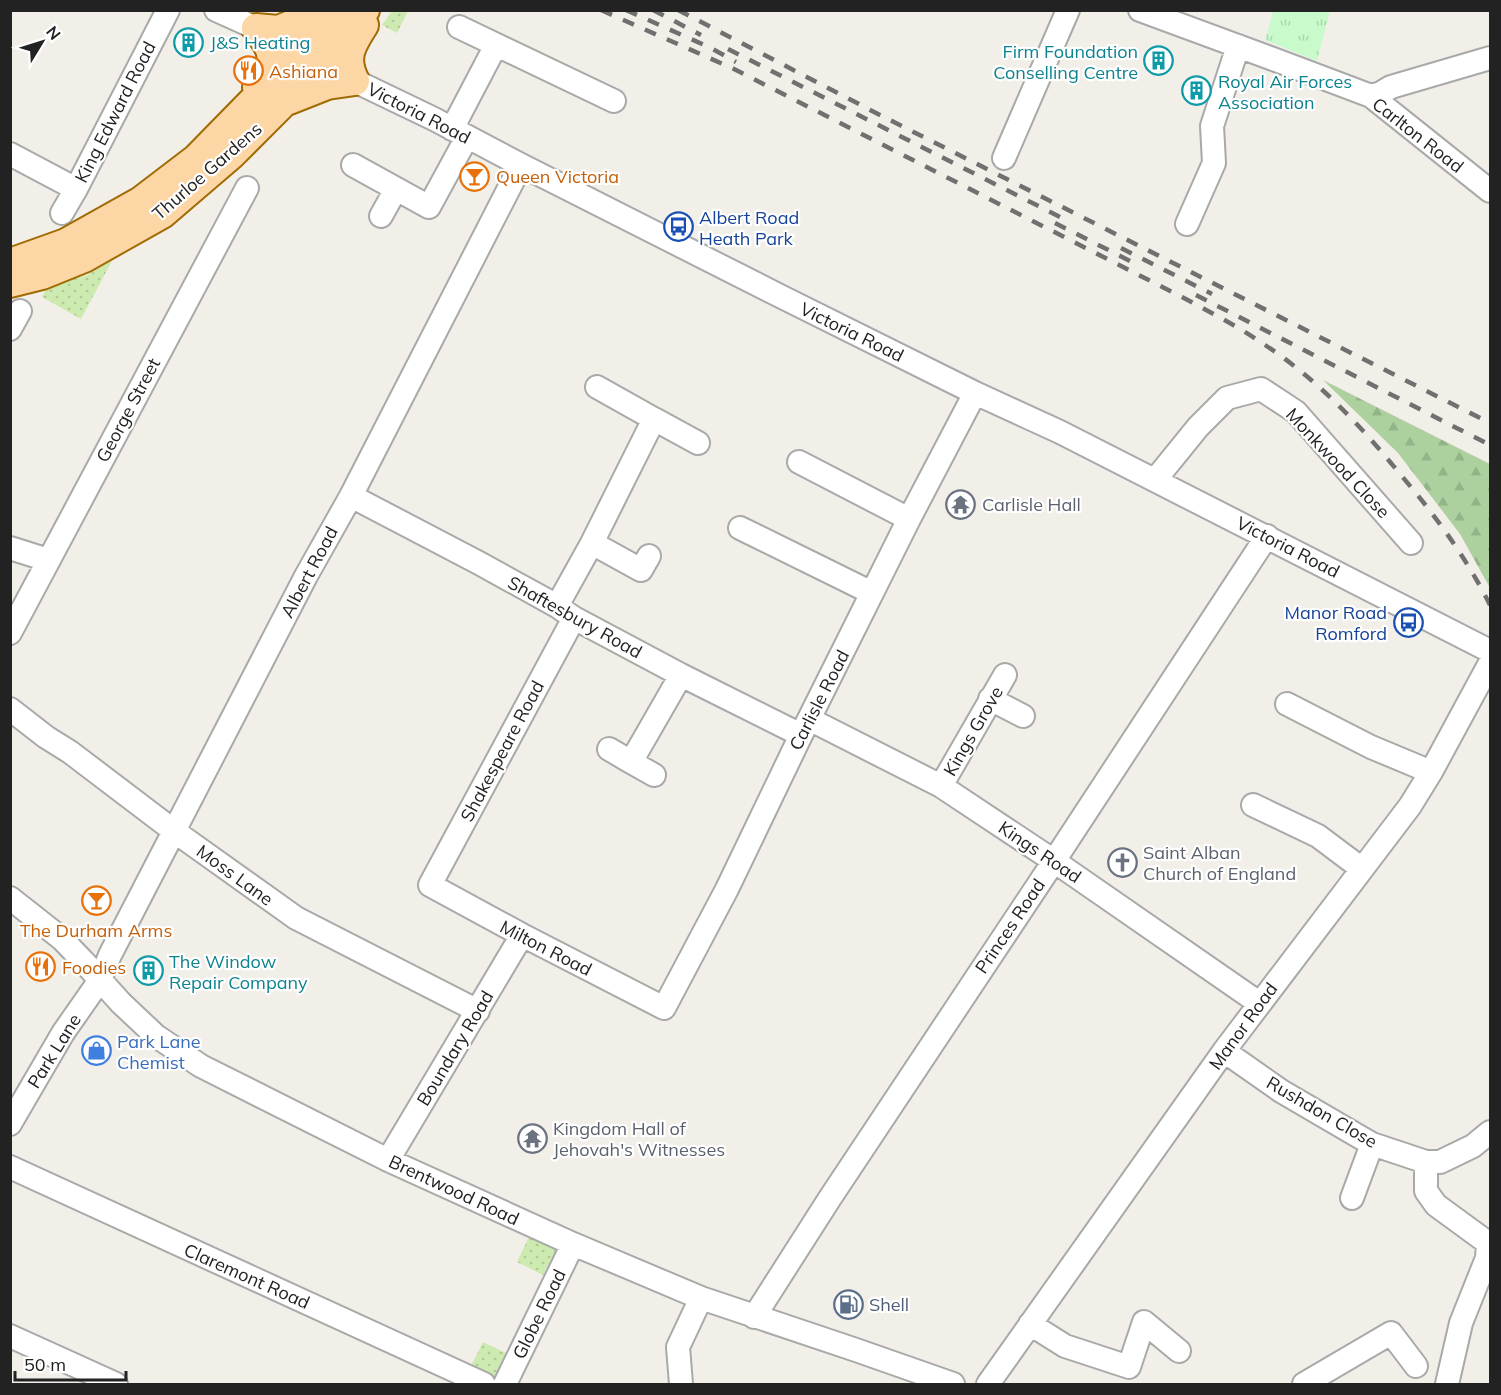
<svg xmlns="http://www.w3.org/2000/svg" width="1501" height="1395" font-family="Mulish,sans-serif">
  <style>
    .grass { fill: url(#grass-dots) }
    .forest { fill: url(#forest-firs) }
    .park { fill: url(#park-tufts) }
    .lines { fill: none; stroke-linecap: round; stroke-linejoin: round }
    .minor-casing { stroke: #a9a9a9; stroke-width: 26 }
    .major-casing { stroke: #a06b00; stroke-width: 32 }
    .minor { stroke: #fff; stroke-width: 22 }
    .major { stroke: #fcd6a4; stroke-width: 28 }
    .rail { stroke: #707070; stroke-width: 4.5; stroke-dasharray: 12 12; stroke-linecap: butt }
    .labels { text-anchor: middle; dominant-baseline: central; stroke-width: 4.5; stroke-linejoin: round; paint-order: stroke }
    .culture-label { font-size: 18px; fill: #0d838f; stroke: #fff; text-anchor: start }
    .food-label { font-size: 18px; fill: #c56008; stroke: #fff; text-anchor: start }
    .street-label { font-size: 18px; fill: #222; stroke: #fff }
    .transit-label { font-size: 18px; fill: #164399; stroke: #fff; text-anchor: start }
    .worship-label { font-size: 18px; fill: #5b616d; stroke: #fff; text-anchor: start }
    .shop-label { font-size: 18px; fill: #366cbe; stroke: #fff; text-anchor: start }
    .service-label { font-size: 18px; fill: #4e5e75; stroke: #fff; text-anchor: start }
  </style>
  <defs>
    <pattern id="grass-dots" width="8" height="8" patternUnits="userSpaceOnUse" patternTransform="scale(1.5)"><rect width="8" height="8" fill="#cdebb0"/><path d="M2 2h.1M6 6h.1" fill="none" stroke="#b0c997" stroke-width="1.8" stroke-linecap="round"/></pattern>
    <pattern id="forest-firs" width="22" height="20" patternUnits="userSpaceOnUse" patternTransform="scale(1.5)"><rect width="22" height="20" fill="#add19e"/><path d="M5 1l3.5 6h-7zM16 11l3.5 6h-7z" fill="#95b388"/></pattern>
    <pattern id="park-tufts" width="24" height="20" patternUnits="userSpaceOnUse" patternTransform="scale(1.5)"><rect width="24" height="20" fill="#c8facc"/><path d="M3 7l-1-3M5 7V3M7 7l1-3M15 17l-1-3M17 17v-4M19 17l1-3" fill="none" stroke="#acd6af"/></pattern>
  </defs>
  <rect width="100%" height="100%" fill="#f2efe9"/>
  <path class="grass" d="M392 11H408L397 33 382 25Z
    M112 261 81 319 42 297 48 285 87 275Z
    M529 1237 556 1250 543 1275 517 1262Z
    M483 1342 508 1354 496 1378 471 1366Z"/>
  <path class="forest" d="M1323 380 1490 464V588L1460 534 1398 453Z"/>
  <path class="park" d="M1273 11H1330L1317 61 1265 40Z"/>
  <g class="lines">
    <defs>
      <path id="minor" d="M216 10 256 28 355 81 434 119 521 165 778 295 975 393 1060 432 1490 651
        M1140 10 1273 59 1371 96 1490 191
        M459 27 614 101
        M1371 96 1381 93 1391 87 1490 58
        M452 129 496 45
        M10 154 76 189
        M1004 158 1068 10
        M353 165 429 207 467 137
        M62 213 76 189 168 10
        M381 216 396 189
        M1187 224 1214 163 1212 126 1238 46
        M10 329 20 311
        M654 419 698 443
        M799 462 909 519
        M1155 480 1198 427 1227 398 1261 389 1296 412 1411 543
        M351 496 479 563 557 606 574 618 681 675 801 735
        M740 528 872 593
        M592 543 654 419 597 387
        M10 548 48 560
        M557 606 592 543 641 570 649 556
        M574 618 430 885 522 935 664 1008 727 889 801 735 909 519 975 393
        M10 633 247 188
        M990 699 1023 716
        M1287 704 1371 747 1431 772
        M10 709 46 737 70 752 174 831 296 918 478 1011
        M809 719 941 786 1054 861 1259 1003
        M609 749 631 762
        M654 775 631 762 681 675
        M941 786 1005 675
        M1253 805 1318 836 1362 869
        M10 898 62 939 83 961 121 1003 156 1036 201 1066 388 1160 573 1244 701 1298 856 1350 953 1384
        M1224 1051 1281 1091 1358 1136 1372 1144 1426 1162H1440L1473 1146 1490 1132
        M10 1124 63 1033 100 980 110 955 171 837 306 576 351 496 521 165
        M388 1160 522 935
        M1426 1162V1191L1436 1205 1488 1243 1487 1258 1461 1323 1447 1384
        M10 1167 484 1384
        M1352 1198 1372 1144
        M754 1317 830 1198 1054 861 1267 536
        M1030 1324 1065 1346 1129 1367 1144 1322 1179 1351
        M10 1336 116 1384
        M505 1384 573 1244
        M681 1384 678 1347 701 1298
        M988 1384 1224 1051 1410 806 1431 772 1490 663
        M1304 1384 1391 1333 1416 1366"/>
      <path id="major" d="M256 28C265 40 277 53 269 70 267 76 261 81 257 87
        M256 28 278 30 298 22 318 10
        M289 100 327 85 355 81C343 58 351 45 364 25
        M10 263 66 243 141 201 196 159 290 63 339 10
        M10 283 42 275 84 258 162 214 232 154 285 101 365 10"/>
    </defs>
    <use href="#minor" class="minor-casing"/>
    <use href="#major" class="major-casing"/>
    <use href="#minor" class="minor"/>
    <use href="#major" class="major"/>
    <path class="rail" d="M601 10 734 69 1182 297C1210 312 1239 327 1265 345 1317 379 1361 426 1400 474 1435 515 1466 557 1490 605
      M626 10 711 48 736 62
      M653 10 701 35
      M678 10 878 114 1490 423
      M728 49 1068 221
      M1055 223 1130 261
      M1121 248 1212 294
      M1196 295 1490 445"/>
  </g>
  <defs>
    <symbol id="building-ring" viewBox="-11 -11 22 22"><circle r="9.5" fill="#fff" stroke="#0f9aa8" stroke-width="1.5"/><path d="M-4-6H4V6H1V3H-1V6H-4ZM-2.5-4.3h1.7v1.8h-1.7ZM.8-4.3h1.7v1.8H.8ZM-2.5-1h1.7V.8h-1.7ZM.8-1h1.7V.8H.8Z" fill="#0f9aa8"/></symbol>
    <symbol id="restaurant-ring" viewBox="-11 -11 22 22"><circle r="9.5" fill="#fff" stroke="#e8710a" stroke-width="1.5"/><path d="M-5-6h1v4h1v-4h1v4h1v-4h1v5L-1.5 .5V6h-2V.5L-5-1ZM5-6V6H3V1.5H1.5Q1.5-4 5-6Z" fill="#e8710a"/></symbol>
    <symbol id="bar-ring" viewBox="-11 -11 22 22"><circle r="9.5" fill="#fff" stroke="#e8710a" stroke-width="1.5"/><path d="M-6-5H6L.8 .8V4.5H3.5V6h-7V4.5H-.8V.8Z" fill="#e8710a"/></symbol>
    <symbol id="bus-ring" viewBox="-11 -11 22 22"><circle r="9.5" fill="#fff" stroke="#1a4fb4" stroke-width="1.5"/><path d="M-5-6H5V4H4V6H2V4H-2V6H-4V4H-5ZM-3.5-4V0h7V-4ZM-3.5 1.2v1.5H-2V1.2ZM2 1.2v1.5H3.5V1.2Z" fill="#1a4fb4"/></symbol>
    <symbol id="temple-ring" viewBox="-11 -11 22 22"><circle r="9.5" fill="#fff" stroke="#6b7280" stroke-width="1.5"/><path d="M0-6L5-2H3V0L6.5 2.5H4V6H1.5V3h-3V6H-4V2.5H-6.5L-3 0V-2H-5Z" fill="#6b7280"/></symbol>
    <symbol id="church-ring" viewBox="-11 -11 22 22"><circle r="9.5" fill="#fff" stroke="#6b7280" stroke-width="1.5"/><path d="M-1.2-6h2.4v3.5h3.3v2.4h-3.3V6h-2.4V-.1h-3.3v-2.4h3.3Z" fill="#6b7280"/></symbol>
    <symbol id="shop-ring" viewBox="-11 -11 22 22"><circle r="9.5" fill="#fff" stroke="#3f7fe0" stroke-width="1.5"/><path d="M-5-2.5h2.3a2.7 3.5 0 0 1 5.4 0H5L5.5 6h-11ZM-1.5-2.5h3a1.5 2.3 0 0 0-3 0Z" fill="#3f7fe0"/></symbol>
    <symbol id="fuel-ring" viewBox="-11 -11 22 22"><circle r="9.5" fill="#fff" stroke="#5c6f8a" stroke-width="1.5"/><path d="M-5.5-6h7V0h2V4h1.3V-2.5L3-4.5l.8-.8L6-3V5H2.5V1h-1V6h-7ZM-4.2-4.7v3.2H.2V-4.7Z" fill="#5c6f8a"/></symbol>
  </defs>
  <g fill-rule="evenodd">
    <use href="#building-ring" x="172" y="26" width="33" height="33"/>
    <use href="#building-ring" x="1142" y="44" width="33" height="33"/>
    <use href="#restaurant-ring" x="232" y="54" width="33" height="33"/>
    <use href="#building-ring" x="1180" y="74" width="33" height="33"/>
    <use href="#bar-ring" x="458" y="160" width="33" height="33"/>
    <use href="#bus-ring" x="662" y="210" width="33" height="33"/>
    <use href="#temple-ring" x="944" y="488" width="33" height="33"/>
    <use href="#bus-ring" x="1392" y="606" width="33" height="33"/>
    <use href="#church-ring" x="1106" y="846" width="33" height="33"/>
    <use href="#bar-ring" x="80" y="884" width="33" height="33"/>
    <use href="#restaurant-ring" x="24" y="950" width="33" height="33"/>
    <use href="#building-ring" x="132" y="954" width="33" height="33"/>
    <use href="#shop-ring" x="80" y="1034" width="33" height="33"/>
    <use href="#temple-ring" x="516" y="1122" width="33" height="33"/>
    <use href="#fuel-ring" x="832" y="1288" width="33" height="33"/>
  </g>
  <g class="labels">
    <g class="culture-label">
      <text x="210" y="42">J&amp;S Heating</text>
      <text x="1138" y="51" text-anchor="end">Firm Foundation<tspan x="1138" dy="21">Conselling Centre</tspan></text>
      <text x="1218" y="81">Royal Air Forces<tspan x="1218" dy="21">Association</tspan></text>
      <text x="169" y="961">The Window<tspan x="169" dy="21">Repair Company</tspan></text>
    </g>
    <g class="food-label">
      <text x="269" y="71">Ashiana</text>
      <text x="496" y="176">Queen Victoria</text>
      <text x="96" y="930" text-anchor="middle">The Durham Arms</text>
      <text x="62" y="967">Foodies</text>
    </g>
    <g class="street-label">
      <text transform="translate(115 112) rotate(-63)">King Edward Road</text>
      <text transform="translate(419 113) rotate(27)">Victoria Road</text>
      <text transform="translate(1418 135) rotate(38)">Carlton Road</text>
      <text transform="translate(207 171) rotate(-41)">Thurloe Gardens</text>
      <text transform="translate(852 332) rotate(26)">Victoria Road</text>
      <text transform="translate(128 410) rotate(-62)">George Street</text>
      <text transform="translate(1338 463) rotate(47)">Monkwood Close</text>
      <text transform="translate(1288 547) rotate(27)">Victoria Road</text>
      <text transform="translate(309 572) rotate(-62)">Albert Road</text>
      <text transform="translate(575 617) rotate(29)">Shaftesbury Road</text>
      <text transform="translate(819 700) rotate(-63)">Carlisle Road</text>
      <text transform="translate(973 731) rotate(-60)">Kings Grove</text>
      <text transform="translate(502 751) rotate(-62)">Shakespeare Road</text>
      <text transform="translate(1040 852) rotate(34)">Kings Road</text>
      <text transform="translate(235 875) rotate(36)">Moss Lane</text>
      <text transform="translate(1010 926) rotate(-56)">Princes Road</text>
      <text transform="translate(546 948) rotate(27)">Milton Road</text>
      <text transform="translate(1243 1026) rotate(-54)">Manor Road</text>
      <text transform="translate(455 1048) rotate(-59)">Boundary Road</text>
      <text transform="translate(54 1051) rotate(-58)">Park Lane</text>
      <text transform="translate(1322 1112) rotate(30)">Rushdon Close</text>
      <text transform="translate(454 1190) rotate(25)">Brentwood Road</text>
      <text transform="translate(247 1276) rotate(24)">Claremont Road</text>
      <text transform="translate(539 1314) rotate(-64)">Globe Road</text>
    </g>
    <g class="transit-label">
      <text x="699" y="217">Albert Road<tspan x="699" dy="21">Heath Park</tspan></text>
      <text x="1387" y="612" text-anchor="end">Manor Road<tspan x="1387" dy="21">Romford</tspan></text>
    </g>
    <g class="worship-label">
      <text x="982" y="504">Carlisle Hall</text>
      <text x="1143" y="852">Saint Alban<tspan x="1143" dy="21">Church of England</tspan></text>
      <text x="553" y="1128">Kingdom Hall of<tspan x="553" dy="21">Jehovah's Witnesses</tspan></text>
    </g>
    <g class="shop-label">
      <text x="117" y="1041">Park Lane<tspan x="117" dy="21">Chemist</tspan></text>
    </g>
    <g class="service-label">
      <text x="869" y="1304">Shell</text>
    </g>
  </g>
  <rect width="1501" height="1395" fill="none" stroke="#222222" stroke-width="24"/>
  <g transform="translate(42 42) rotate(52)" stroke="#ffffff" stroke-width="4.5" paint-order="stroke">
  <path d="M0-4.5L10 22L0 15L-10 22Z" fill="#222222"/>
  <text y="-9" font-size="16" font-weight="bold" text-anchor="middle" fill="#222222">N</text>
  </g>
  <path d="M15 1371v9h111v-9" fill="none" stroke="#222222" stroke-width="3"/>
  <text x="24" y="1371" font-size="18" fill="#222222" stroke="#ffffff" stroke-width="4.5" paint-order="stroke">50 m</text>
</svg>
